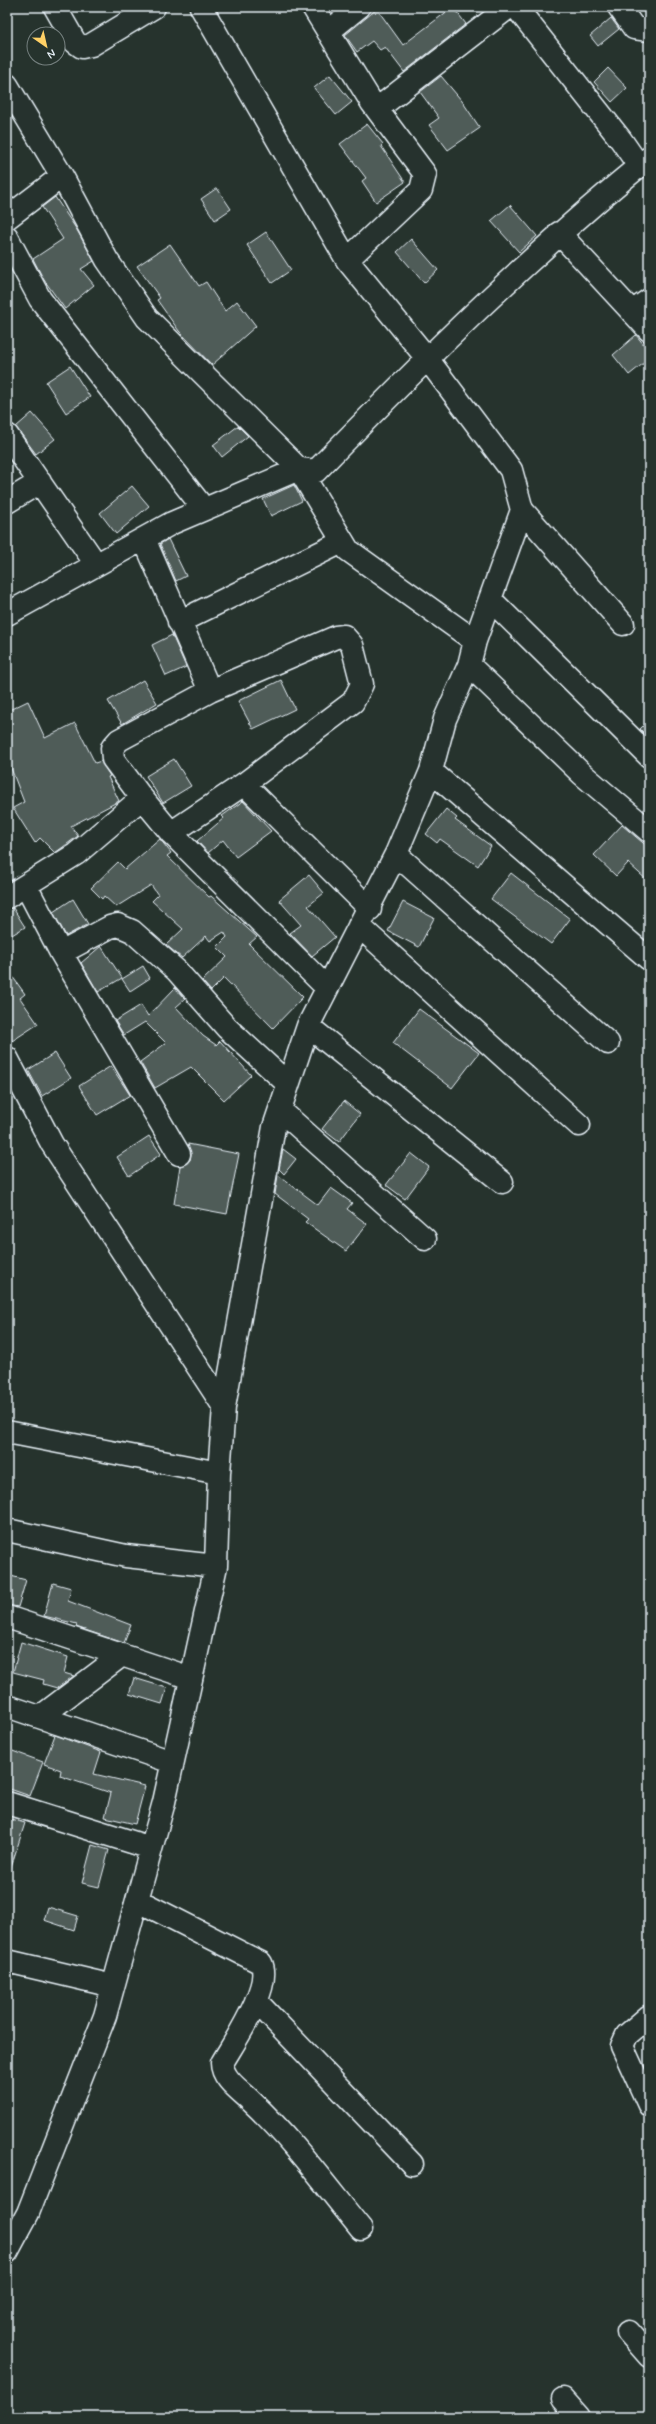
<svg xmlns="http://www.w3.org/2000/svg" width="656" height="2424" font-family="Mynerve,sans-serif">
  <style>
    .building { fill: #505c59; stroke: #e8f1f8 }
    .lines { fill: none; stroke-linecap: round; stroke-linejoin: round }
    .minor-casing { stroke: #e8f1f8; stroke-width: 25 }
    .minor { stroke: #26332d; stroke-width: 22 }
  </style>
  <rect width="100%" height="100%" fill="#26332d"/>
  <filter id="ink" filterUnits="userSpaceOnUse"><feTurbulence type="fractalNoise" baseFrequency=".025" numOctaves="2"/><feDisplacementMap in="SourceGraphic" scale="8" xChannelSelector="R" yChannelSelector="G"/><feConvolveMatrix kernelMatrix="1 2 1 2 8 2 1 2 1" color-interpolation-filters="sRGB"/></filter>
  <g filter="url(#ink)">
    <path class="building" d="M453 7 466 24 404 72 385 47 380 50 372 41 357 52 345 35 377 9 403 45Z
      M611 18 619 29 598 46 590 36Z
      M608 68 627 88 612 102 594 82Z
      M330 75 352 102 336 115 314 88Z
      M441 76 462 101 480 128 448 150 429 125 439 118 420 92Z
      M367 124 383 144 381 146 405 182 376 202 362 181 366 178 340 144Z
      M217 188 231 209 215 220 201 199Z
      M55 197 77 230 94 261 81 269 94 285 65 309 44 280 33 259 63 239 42 207Z
      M510 205 537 236 519 252 491 221Z
      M266 232 291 270 272 283 247 245Z
      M411 239 438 270 424 283 397 252Z
      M170 244 199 286 206 282 225 311 237 301 256 326 212 365 179 331 157 300 160 298 137 266Z
      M636 335 649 351V359L629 375 613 355Z
      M70 366 90 397 66 413 46 382Z
      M32 413 55 439 36 454 16 427Z
      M238 426 248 436 222 457 213 445Z
      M294 485 302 501 271 516 263 499Z
      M132 486 149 506 116 534 100 513Z
      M168 539 186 576 176 581 160 544Z
      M172 635 186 667 166 676 152 645Z
      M143 680 157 703 122 724 108 701Z
      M281 680 295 709 253 729 238 701Z
      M28 701 45 738 75 723 95 763 101 761 110 776 108 777 119 801 71 826 78 836 55 853 40 838 35 843 13 808 24 802 7 758V711Z
      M649 720V738L640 729Z
      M174 759 191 786 163 803 146 776Z
      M243 801 271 831 236 857 223 840 208 853 197 841 224 818 222 816Z
      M446 809 457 818 455 820 491 846 478 866 440 839 437 843 426 834Z
      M622 825 649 848V882L628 863 616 876 594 855Z
      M160 839 171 853 167 856 209 897 211 896 257 937 249 944 303 997 273 1028 224 978 211 991 202 981 227 957 217 947 227 937 224 932 210 941 206 936 182 958 166 945 183 929 152 901 158 895 151 885 116 907 104 896 102 899 91 888 118 862 125 869Z
      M511 873 570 919 551 944 491 899Z
      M309 875 324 893 308 906 335 937 312 956 290 933 301 925 279 900Z
      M73 899 88 924 66 936 53 912Z
      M403 902 434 918 419 947 388 931Z
      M13 908 25 927 7 938V909Z
      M101 946 122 978 98 992 81 963Z
      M143 966 150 978 130 991 122 979Z
      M7 969 25 994 20 998 38 1024 12 1041 7 1034Z
      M175 988 185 999 176 1007 203 1036 216 1045 220 1041 251 1075 224 1100 191 1067 155 1088 140 1062 166 1043 145 1022 124 1035 115 1021 141 1005 148 1016Z
      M419 1009 479 1053 452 1088 393 1043Z
      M55 1053 71 1078 42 1096 28 1070Z
      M111 1066 130 1095 97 1115 79 1086Z
      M344 1101 360 1114 339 1142 322 1129Z
      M149 1136 161 1154 129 1176 117 1157Z
      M188 1144 239 1154 227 1214 174 1204 180 1166 190 1160 191 1154Z
      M283 1149 296 1159 284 1174 279 1169Z
      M411 1153 429 1167 405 1199 386 1185Z
      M278 1175 318 1205 331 1188 352 1203 347 1209 367 1224 346 1251 305 1222 308 1219 275 1194Z
      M7 1575 26 1580 18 1607 7 1605Z
      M53 1583 71 1588 68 1601 131 1625 124 1643 76 1627 77 1624 44 1616Z
      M21 1642 68 1657 64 1673 74 1676 57 1688 43 1684 44 1680 13 1672Z
      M134 1678 167 1688 162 1704 129 1694Z
      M55 1735 101 1752 94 1774 145 1786 135 1824 105 1817 111 1793 60 1776 61 1770 44 1764Z
      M7 1749 43 1762 30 1796 7 1788Z
      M7 1818 25 1823 10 1870H7Z
      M92 1845 109 1850 99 1887 82 1883Z
      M48 1907 78 1916 74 1930 44 1920Z"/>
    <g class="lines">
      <defs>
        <path id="minor" d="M55 7 75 42 82 47 91 45 154 7
          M313 7 372 103 425 174 421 190 347 260
          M516 7 621 140 639 166
          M619 7 634 28 649 30
          M328 32 359 7
          M7 85 62 176 107 260 147 318 299 469 348 550 475 641
          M377 109 509 7
          M7 218 62 176
          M559 233 649 330
          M7 237 40 299 204 509
          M632 312 649 300
          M7 435 96 564
          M7 502 40 482
          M522 510 623 624
          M144 539 210 691
          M490 599 649 756
          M7 614 172 523 299 469 316 471C422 362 530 255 649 158
          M179 622 342 542
          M469 665 582 774 649 831
          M431 771 649 959
          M244 784 370 909
          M171 833 244 784 353 702 362 684 352 645 344 636 336 637 210 691 119 740 112 748 113 759 142 798 171 833 327 988
          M396 854 608 1043
          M26 886 61 953 179 1154
          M7 897 76 854 142 798
          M359 926 579 1125
          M61 953 110 927 118 925 132 931 177 971 227 1028 288 1084
          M308 1026 502 1182
          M7 1058 52 1144 224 1407
          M280 1110 425 1239
          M7 1432 219 1473
          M7 1530 126 1556 216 1566
          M7 1617 191 1678
          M7 1706 172 1762
          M40 1717 122 1655
          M7 1803 151 1848
          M137 1900 261 1963C273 1986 234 2042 222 2063 222 2079 241 2091 251 2101 292 2139 326 2186 361 2229
          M7 1961 113 1986
          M256 2001 412 2164
          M649 2016 627 2035 622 2046 649 2105
          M7 2252 28 2213 105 2016 164 1802 216 1566 219 1473 224 1407 274 1127 308 1026 396 854 431 771 445 719 469 665 475 641 522 510 511 470 426 357 347 260 201 7
          M628 2332 649 2356
          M563 2399 579 2417"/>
      </defs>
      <use href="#minor" class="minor-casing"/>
      <use href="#minor" class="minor"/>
    </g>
  </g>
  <rect width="656" height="2424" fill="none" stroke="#26332d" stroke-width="24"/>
  <rect x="12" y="12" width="632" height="2400" fill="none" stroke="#e8f1f8" stroke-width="1.5" filter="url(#ink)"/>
  <g transform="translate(46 46) rotate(146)"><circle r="19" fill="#26332d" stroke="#747f7e"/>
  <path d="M0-3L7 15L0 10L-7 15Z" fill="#ffd166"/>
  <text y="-6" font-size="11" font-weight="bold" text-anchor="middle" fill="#e8f1f8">N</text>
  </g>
</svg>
